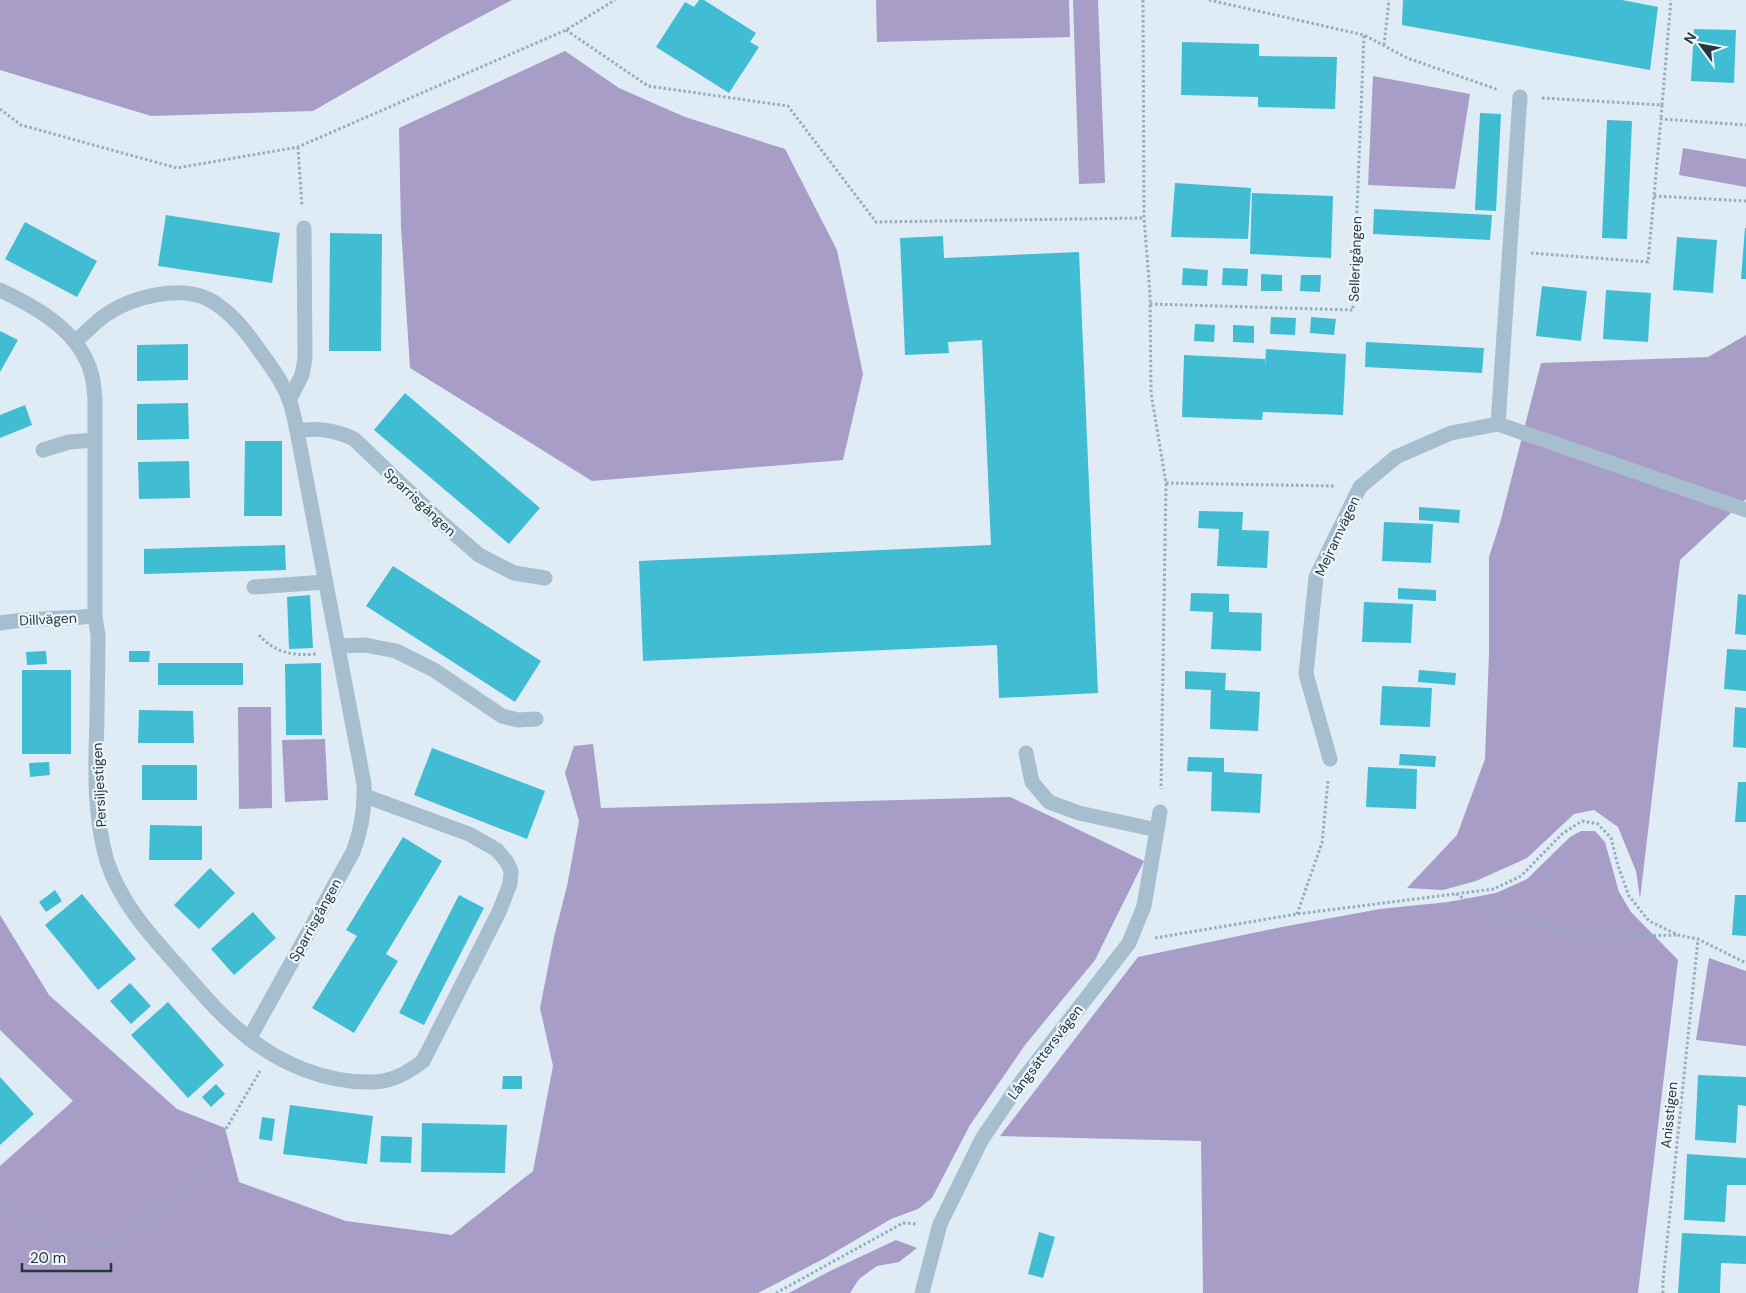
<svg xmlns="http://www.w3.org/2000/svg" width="1746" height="1293" font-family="'DM Sans',sans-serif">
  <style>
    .green { fill: #a79dc7 }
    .building { fill: #40bcd3 }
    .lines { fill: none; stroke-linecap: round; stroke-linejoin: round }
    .path { stroke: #93aebc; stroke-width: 3; stroke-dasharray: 2.5 2.5; stroke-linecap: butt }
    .minor { stroke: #a6becd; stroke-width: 15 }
    .labels { text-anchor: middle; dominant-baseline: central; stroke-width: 4.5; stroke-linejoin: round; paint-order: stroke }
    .street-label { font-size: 14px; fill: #2a383c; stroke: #edf5fc }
  </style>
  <rect width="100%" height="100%" fill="#dfecf6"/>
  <path class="green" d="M0 0H512L444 36 313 111 151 116 0 70Z
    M876 0H1069L1070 37 877 42Z
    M1073 0H1098L1105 183 1079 184Z
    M565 51 619 88 685 117 785 149 837 250 863 374 843 460 592 481 410 368 401 227 399 128Z
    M1373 76 1470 94 1455 189 1368 185Z
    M1683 148 1746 159V187L1679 175Z
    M1746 335V499L1680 560 1640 899 1636 871 1618 827 1594 810 1574 814 1527 858 1476 881 1443 890 1407 888 1457 835 1485 759 1489 654V557L1500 523 1541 363 1708 357Z
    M238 707H271L272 808 239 809Z
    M325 739 328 800 285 802 282 740Z
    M593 744 601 808 1010 797 1144 861 1095 960 1025 1045 970 1125 932 1198 918 1209 891 1219 825 1258 758 1293H0V1166L73 1101 0 1030V915L49 995 177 1109 225 1128 239 1182 346 1221 452 1235 533 1171 553 1066 540 1008 554 937 567 886 579 821 565 773 574 746Z
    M1581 831H1595L1605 842 1619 892 1631 912 1678 960 1638 1293H1203L1201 1141 1000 1136 1138 957 1282 927 1380 909 1448 902 1496 893 1527 879 1570 837Z
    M1709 958 1746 971V1046L1696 1040Z
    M896 1240 917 1248 899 1262 877 1266 859 1279 850 1293H789L830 1271Z"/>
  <path class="building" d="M699 0H704L756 33 750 42 759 47 729 93 656 47 685 2 694 7Z
    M1403 0H1622L1658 7 1650 70 1402 25Z
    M1694 29 1736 30 1734 83 1691 81Z
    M1182 42 1259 44V56L1337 57 1335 109 1258 107V97L1181 95Z
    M1480 113 1501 114 1496 211 1475 210Z
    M1607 120 1632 121 1627 239 1602 238Z
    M1175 183 1251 188 1248 239 1171 237Z
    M1252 193 1333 196 1331 258 1250 254Z
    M1374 209 1492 215 1490 240 1373 234Z
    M166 215 280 233 272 283 158 266Z
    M25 222 97 261 77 297 5 259Z
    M1745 228H1746V279H1741Z
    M330 233 382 234 381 351H329Z
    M943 236 944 258 1079 252 1098 693 999 698 997 645 643 661 639 561 991 545 982 340 948 342 949 353 905 355 900 238Z
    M1677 237 1717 240 1713 293 1673 290Z
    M1183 268 1208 270 1207 286 1182 285Z
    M1223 268 1248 269 1247 286 1222 285Z
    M1261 274 1282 275V291H1261Z
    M1301 275H1321L1320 292 1300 291Z
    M1542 286 1587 291 1581 341 1536 336Z
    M1606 290 1651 293 1648 342 1603 339Z
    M1271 317 1296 318 1295 335 1270 334Z
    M1311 317 1336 319 1334 335 1310 333Z
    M1195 324 1215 325 1214 342 1194 341Z
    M1233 325 1254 326V343L1233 342Z
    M0 331 18 340 0 372Z
    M1366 342 1484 348 1482 373 1365 367Z
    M188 344V380L137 381V345Z
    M1266 349 1346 354 1343 415 1263 412 1262 420 1182 417 1184 355 1265 359V368Z
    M405 393 540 508 509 544 374 430Z
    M188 403 189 439 137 440V404Z
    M25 405 32 425 0 438V415Z
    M245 441H282V516H244Z
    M189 461 190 498 139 499 138 462Z
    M1419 507 1460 510 1459 523 1419 520Z
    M1199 511 1243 512 1242 530 1269 531 1267 568 1217 566 1219 529 1198 528Z
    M1384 522 1433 524 1431 563 1382 561Z
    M285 545 286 570 144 574V549Z
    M393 566 541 661 515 702 366 606Z
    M1398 588 1436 590V601L1398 599Z
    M1191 593 1229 594V612L1262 613 1261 651 1211 649 1213 612 1190 611Z
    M1738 594 1746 595V635L1735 634Z
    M310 595 313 648 289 649 287 597Z
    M1364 602 1413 604 1411 643 1362 642Z
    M1727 649 1746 650V691L1724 689Z
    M46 651 47 664 27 665 26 652Z
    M129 651H150L149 662H129Z
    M158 663H243V685H158Z
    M321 663 322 735H286L285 664Z
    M22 670H71V754H22Z
    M1419 670 1456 673 1455 685 1418 682Z
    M1185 671 1226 673 1225 690 1260 692 1258 731 1210 729 1211 690 1185 689Z
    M1382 686 1432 688 1430 727 1380 725Z
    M1735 707 1746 708V748L1733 747Z
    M139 710 193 711 194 743H138Z
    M432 748 545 791 527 839 414 795Z
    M1400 754 1436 756 1435 767 1399 765Z
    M1188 757 1224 758V772L1262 774 1260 813 1211 811 1212 772 1187 771Z
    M49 762 50 775 30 777 29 763Z
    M142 765H197V800H142Z
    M1368 767 1417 769 1416 809 1366 807Z
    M1738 782H1746V822H1735Z
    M150 825 202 826V860H149Z
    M403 837 442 861 386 954 398 961 354 1033 312 1008 357 936 346 930Z
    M210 868 235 893 199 929 174 905Z
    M55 890 62 901 46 912 39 902Z
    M82 894 136 959 98 990 45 925Z
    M459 895 484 908 424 1025 399 1013Z
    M1735 895H1746V936L1732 935Z
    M253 912 276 938 234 975 211 949Z
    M130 983 151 1006 131 1024 110 1001Z
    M168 1002 224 1065 188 1098 131 1035Z
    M1698 1075 1746 1077V1106L1738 1105 1736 1143 1695 1140Z
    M503 1076H522V1089H502Z
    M0 1077 34 1114 0 1145Z
    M216 1084 225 1094 211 1107 202 1097Z
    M290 1105 373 1116 367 1164 283 1154Z
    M262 1117 275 1119 272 1141 259 1139Z
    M422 1123 507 1125 505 1173 421 1172Z
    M381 1136 412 1137 411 1163 380 1162Z
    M1687 1154 1746 1158V1185H1727L1725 1222 1684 1220Z
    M1039 1232 1055 1237 1043 1278 1028 1274Z
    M1682 1233 1746 1236V1264L1721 1263 1720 1293H1678Z"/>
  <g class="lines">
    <path class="path" d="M1143 0 1144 218 1150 293 1151 393 1166 483 1161 789
      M1209 0 1364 35 1407 58 1499 90
      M566 30 648 86 788 106 876 222 1144 218
      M1384 45 1389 0
      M1542 98 1662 105 1661 119
      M1662 105 1671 0
      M0 109 21 125 177 168 298 147 566 30 615 0
      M298 147 302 207
      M1654 196 1746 201
      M1531 253 1648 262 1661 119 1746 125
      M1150 304 1353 310 1364 35
      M1166 483 1334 486
      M259 635C275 653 293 656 317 654
      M1456 894 1476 906 1591 937 1677 935
      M1297 914 1322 843 1328 781
      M1155 938 1297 914 1494 889 1521 876 1562 834 1582 821 1598 824 1611 838 1618 866 1629 896 1649 921 1678 935 1698 939 1746 963
      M0 1204 56 1234 78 1242 103 1244 119 1237 177 1199 188 1189 203 1168 260 1071
      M776 1293 903 1223 917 1224
      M1663 1293V1281L1698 939"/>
    <path class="minor" d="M0 290C36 307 80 331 91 373 94 381 94 391 95 399V616L98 635C98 664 97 693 97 722 95 768 94 817 107 861 120 902 150 935 178 966 200 991 223 1019 250 1039 283 1065 326 1082 368 1082 373 1082 379 1082 383 1081 399 1078 411 1070 423 1061L499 912 510 884 511 871 507 862 497 850 469 834 365 796
      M75 341C86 333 96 321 107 314 132 297 179 285 208 299 227 309 242 326 254 343 267 361 283 381 290 402 293 411 295 421 297 431L364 784C365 809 362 829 353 852L249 1039
      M289 400 302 375 305 359 304 228
      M1498 424 1520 97
      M297 431C316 427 337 431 354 439L441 522 479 555 514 573 545 578
      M43 450 69 442 95 440
      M254 587 325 582
      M0 623C32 618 63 619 95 616
      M338 646 365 645 396 651 434 670 502 716 518 720 536 719
      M1026 753 1032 782 1049 802 1079 813 1157 830
      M1330 759 1306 674 1316 577 1360 487 1396 457 1451 433 1498 424 1746 510
      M922 1293 940 1224 982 1139 1018 1086 1129 943 1144 906 1160 812"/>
  </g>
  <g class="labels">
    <g class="street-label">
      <text transform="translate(1355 259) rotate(-88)">Sellerigången</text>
      <text transform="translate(420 502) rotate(43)">Sparrisgången</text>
      <text transform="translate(1337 536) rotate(-65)">Mejramvägen</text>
      <text transform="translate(48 619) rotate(-3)">Dillvägen</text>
      <text transform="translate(99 785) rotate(-93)">Persiljestigen</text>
      <text transform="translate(315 920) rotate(-61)">Sparrisgången</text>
      <text transform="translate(1045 1052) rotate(-53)">Långsättersvägen</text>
      <text transform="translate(1669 1115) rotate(-84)">Anisstigen</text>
    </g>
  </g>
  <g transform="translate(1701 45) rotate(302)" stroke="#edf5fc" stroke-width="4" paint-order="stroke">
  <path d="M0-4L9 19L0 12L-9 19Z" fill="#2a383c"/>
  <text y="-8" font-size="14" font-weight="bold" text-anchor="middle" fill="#2a383c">N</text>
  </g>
  <path d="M22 1263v8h89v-8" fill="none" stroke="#2a383c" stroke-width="2.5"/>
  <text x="30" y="1263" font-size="15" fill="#2a383c" stroke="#edf5fc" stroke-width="4" paint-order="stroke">20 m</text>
</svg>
